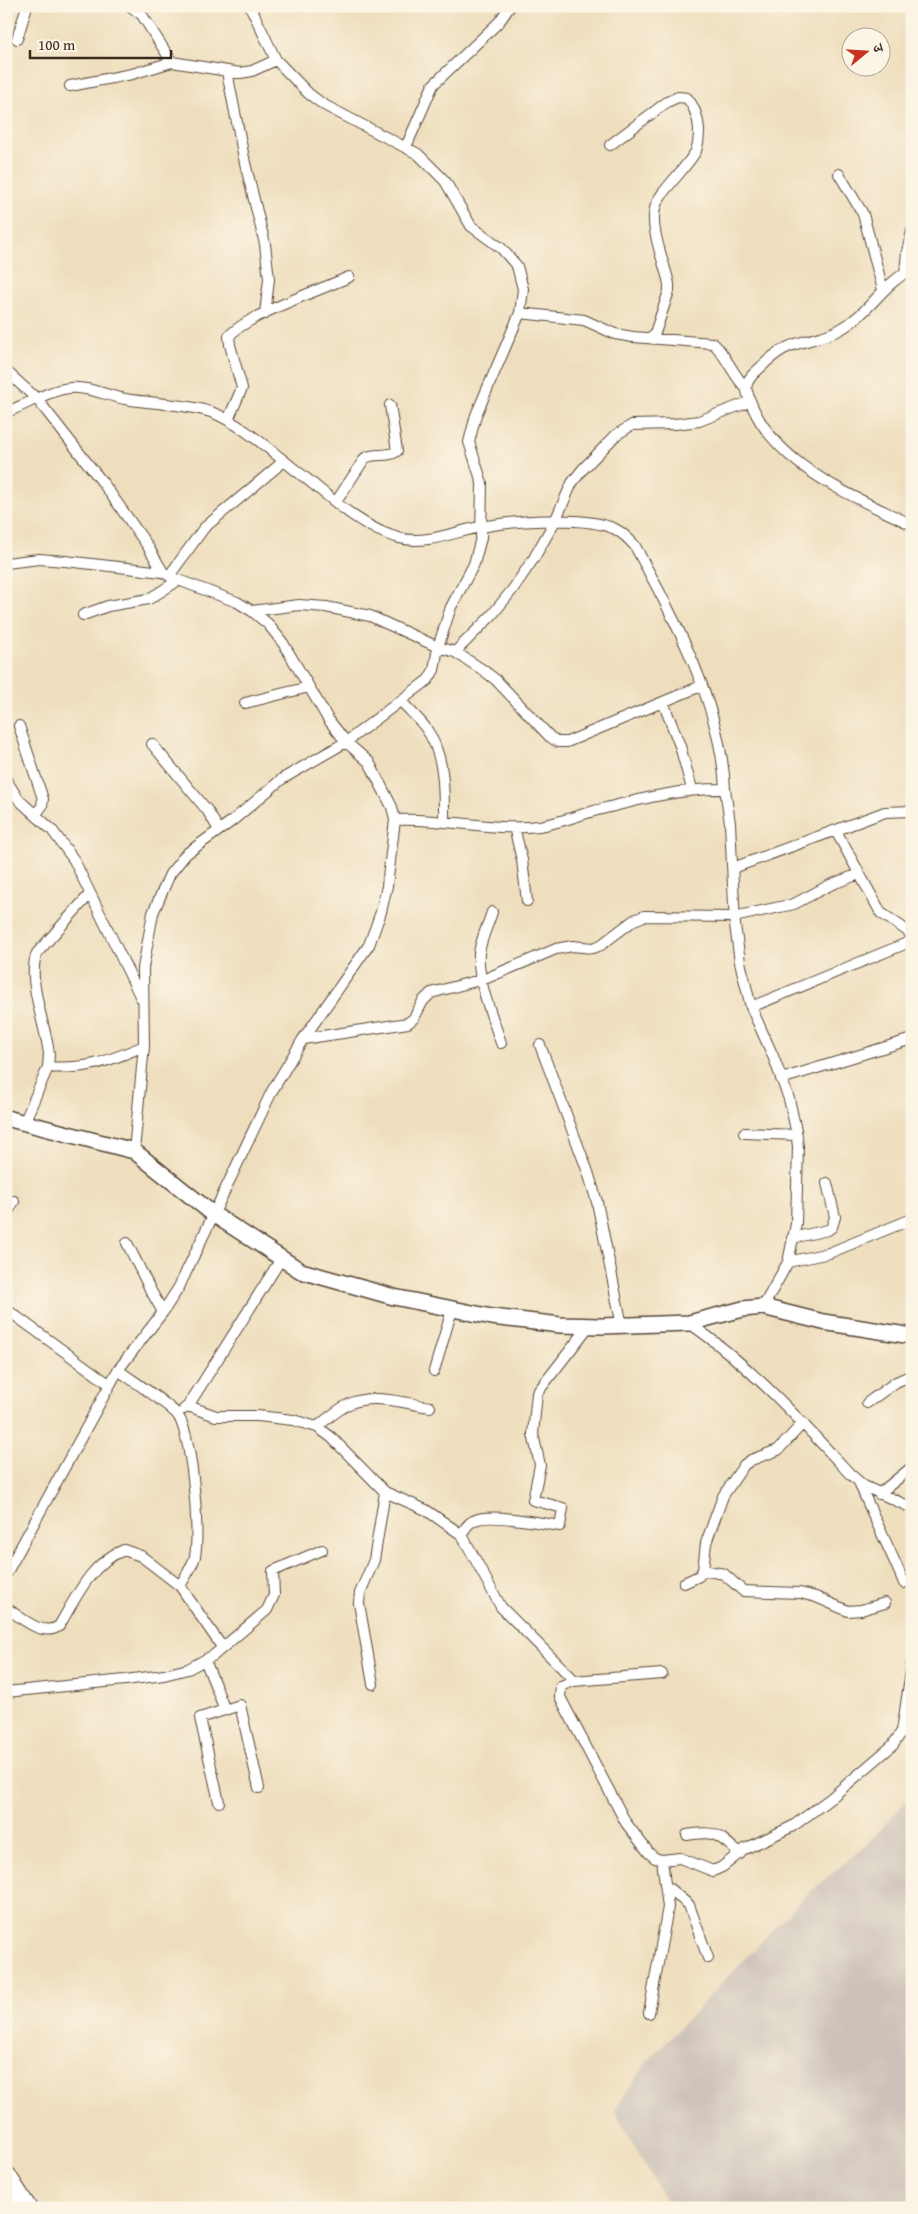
<svg xmlns="http://www.w3.org/2000/svg" width="918" height="2214" font-family="'Gentium Book Plus','Noto Serif Devanagari',serif">
  <style>
    .industrial { fill: #cdc2b9 }
    .lines { fill: none; stroke-linecap: round; stroke-linejoin: round }
    .street-casing { stroke: #564536; stroke-width: 12 }
    .secondary-casing { stroke: #564536; stroke-width: 18 }
    .highway-casing { stroke: #564536; stroke-width: 21 }
    .street { stroke: #fff; stroke-width: 10 }
    .secondary { stroke: #fff; stroke-width: 15 }
    .highway { stroke: #fff; stroke-width: 19 }
  </style>
  <rect width="100%" height="100%" fill="#fcf5e5"/>
  <filter id="ink" filterUnits="userSpaceOnUse"><feTurbulence type="fractalNoise" baseFrequency=".02" numOctaves="2"/><feDisplacementMap in="SourceGraphic" scale="10" xChannelSelector="R" yChannelSelector="G"/><feConvolveMatrix kernelMatrix="1 2 1 2 8 2 1 2 1" color-interpolation-filters="sRGB"/></filter>
  <filter id="wash" filterUnits="userSpaceOnUse"><feTurbulence type="fractalNoise" baseFrequency=".0096" numOctaves="4" result="noise"/><feDisplacementMap in="SourceGraphic" scale="20" xChannelSelector="R" yChannelSelector="G"/><feGaussianBlur stdDeviation="1.12" result="paint"/><feColorMatrix in="noise" values="0 0 0 0 0 0 0 0 0 0 0 0 0 0 0 0 0 1.4 0 .05"/><feComposite in="paint" operator="in"/></filter>
  <g filter="url(#wash)">
    <rect width="100%" height="100%" fill="#eedebd"/>
    <path class="industrial" d="M912 1795V2208H670L614 2111 647 2062 804 1897 865 1846Z"/>
  </g>
  <g filter="url(#ink)">
    <g class="lines">
      <defs>
        <path id="street" d="M130 6 142 15 172 62 240 73 252 71 276 60
          M17 39 27 6
          M227 72 245 163 265 244 269 279 265 314
          M70 86 132 74 172 62
          M610 145 667 102 678 97 687 98C699 112 702 133 696 151 686 168 671 181 660 197 644 219 664 259 669 284V291L653 339
          M406 147 433 85 499 22 510 6
          M839 174 863 214 883 290
          M912 269C882 284 868 315 839 330 823 338 805 340 788 347 778 351 769 359 761 367 754 373 747 379 746 388 765 463 850 494 912 525
          M905 273 907 252 912 231
          M520 313 584 320 615 334 633 337 712 343C722 348 734 377 746 388
          M6 371 37 399 103 483 147 545 163 572
          M6 412C27 405 48 390 70 388 87 386 108 396 125 399 154 404 183 403 211 412 242 423 280 459 307 479 334 501 364 529 399 538 425 545 454 532 480 527 512 521 586 515 615 529 623 533 629 539 635 546 675 620 721 704 725 789
          M228 420 242 388 230 345 229 336C249 314 320 290 349 277
          M336 502 365 458C375 452 388 458 397 451L390 405
          M6 563 39 559 65 561 163 572 173 578 237 602 252 611 268 624 283 643 328 719 346 742 369 762 392 807 395 820 387 886 381 912 369 945 303 1039 272 1091 179 1287 163 1312 118 1370 6 1574
          M169 576 204 528 284 461
          M252 611 299 605 326 607 370 616 438 647 455 652 483 670 496 680 550 737 558 742H567L701 686
          M83 615 108 606 149 599 179 580
          M455 652 492 615 513 589 534 558 555 521 572 483 582 470 616 435 632 425 675 424 699 421 749 402
          M401 701C409 710 418 718 425 727 445 754 444 789 444 821
          M663 702 680 746 692 789
          M245 703 309 687
          M19 726 43 799 42 806 36 814
          M152 744 207 810 219 830
          M6 780 19 800 52 830 74 860 141 998
          M395 820C443 817 492 832 539 826 558 823 576 816 594 811 637 800 681 788 725 789L730 823 735 925 740 962 751 1007 773 1056 789 1099 796 1130 798 1147 796 1224 788 1262 763 1307
          M514 827 522 860 527 901
          M836 831 881 913 912 934
          M733 868 885 812 912 811
          M492 912C488 925 481 939 479 953 477 982 492 1015 501 1043
          M751 1007 912 941
          M303 1039 408 1023 414 1018 423 1001 431 993 487 978 556 949 572 946 593 948 601 945 634 920 644 916 734 917 794 904 830 885 859 874
          M540 1045 588 1172 597 1202 622 1326
          M48 1067C88 1070 108 1061 144 1046
          M781 1079 912 1039
          M24 1123 48 1067 49 1054C46 1026 26 979 37 953L90 894
          M744 1133 797 1135
          M134 1151 144 1046 143 968 153 913 170 874 186 854 232 821 282 779 346 742 428 680 434 670 438 647 451 607 474 564 481 538 482 483 469 442 476 415 520 313 523 289 517 266 501 248 471 226 445 181 418 154 324 105 309 94 276 60 250 6
          M6 1215 14 1201
          M792 1238 828 1230 832 1227 835 1217 827 1183
          M127 1243 151 1291 163 1312
          M788 1262 829 1253 912 1219
          M6 1309 109 1384
          M689 1323C750 1365 800 1420 850 1474L864 1486 912 1508
          M118 1370C136 1383 160 1398 176 1413 192 1429 200 1532 195 1556 193 1566 185 1577 180 1586
          M434 1371 452 1310
          M867 1403 896 1382 912 1375
          M188 1406 216 1416H258L293 1420 317 1427 331 1437 385 1492 426 1510 462 1535 501 1607 575 1681
          M184 1409 188 1406 281 1259
          M317 1427C327 1419 337 1410 349 1404 372 1393 405 1403 430 1407
          M859 1482C873 1517 890 1549 904 1583
          M879 1494 912 1467
          M462 1535C465 1527 470 1521 478 1519 495 1514 541 1523 560 1526L563 1508 533 1500 540 1465 533 1434 537 1393 589 1326
          M703 1570 724 1574 743 1591 800 1593 816 1597 848 1611 861 1610 885 1603
          M684 1583 699 1576 703 1570 706 1543 723 1496 744 1465 751 1460 778 1450 803 1423
          M6 1608C21 1617 42 1638 59 1626 76 1598 91 1562 124 1550L141 1556 180 1586 222 1647
          M205 1660 225 1710
          M662 1674 573 1681 561 1686 560 1697 626 1823 649 1853 655 1858 662 1860 680 1858 713 1871 722 1867 745 1849 793 1826 831 1798 893 1745 902 1731 912 1664
          M373 1684 359 1603 360 1593 374 1560 385 1492
          M6 1692 125 1680 164 1675 188 1669 214 1655 267 1610 274 1595 273 1571 322 1550
          M219 1802 200 1718 240 1705 259 1788
          M687 1835C717 1830 718 1835 740 1854
          M666 1886 689 1905 708 1958
          M649 2013 668 1907 662 1860"/>
        <path id="secondary" d="M6 1118 134 1151 213 1214 301 1271 394 1297 492 1317 560 1325 601 1326 689 1323 743 1309 763 1307 823 1322 912 1336"/>
        <path id="highway" d="M6 2175 27 2208"/>
      </defs>
      <use href="#street" class="street-casing"/>
      <use href="#secondary" class="secondary-casing"/>
      <use href="#highway" class="highway-casing"/>
      <use href="#street" class="street"/>
      <use href="#secondary" class="secondary"/>
      <use href="#highway" class="highway"/>
    </g>
  </g>
  <rect width="918" height="2214" fill="none" stroke="#fcf5e5" stroke-width="25"/>
  <g transform="translate(866 52) rotate(72)"><circle r="24" fill="#fcf5e5" stroke="#afa495"/>
  <path d="M0-4L9 19L0 12L-9 19Z" fill="#c8321e"/>
  <text y="-8" font-size="14" font-weight="bold" text-anchor="middle" fill="#3b2a1e">उ</text>
  </g>
  <path d="M30 50v8h141v-8" fill="none" stroke="#3b2a1e" stroke-width="2.5"/>
  <text x="38" y="50" font-size="15" fill="#3b2a1e" stroke="#fcf5e5" stroke-width="4" paint-order="stroke">100 m</text>
</svg>
